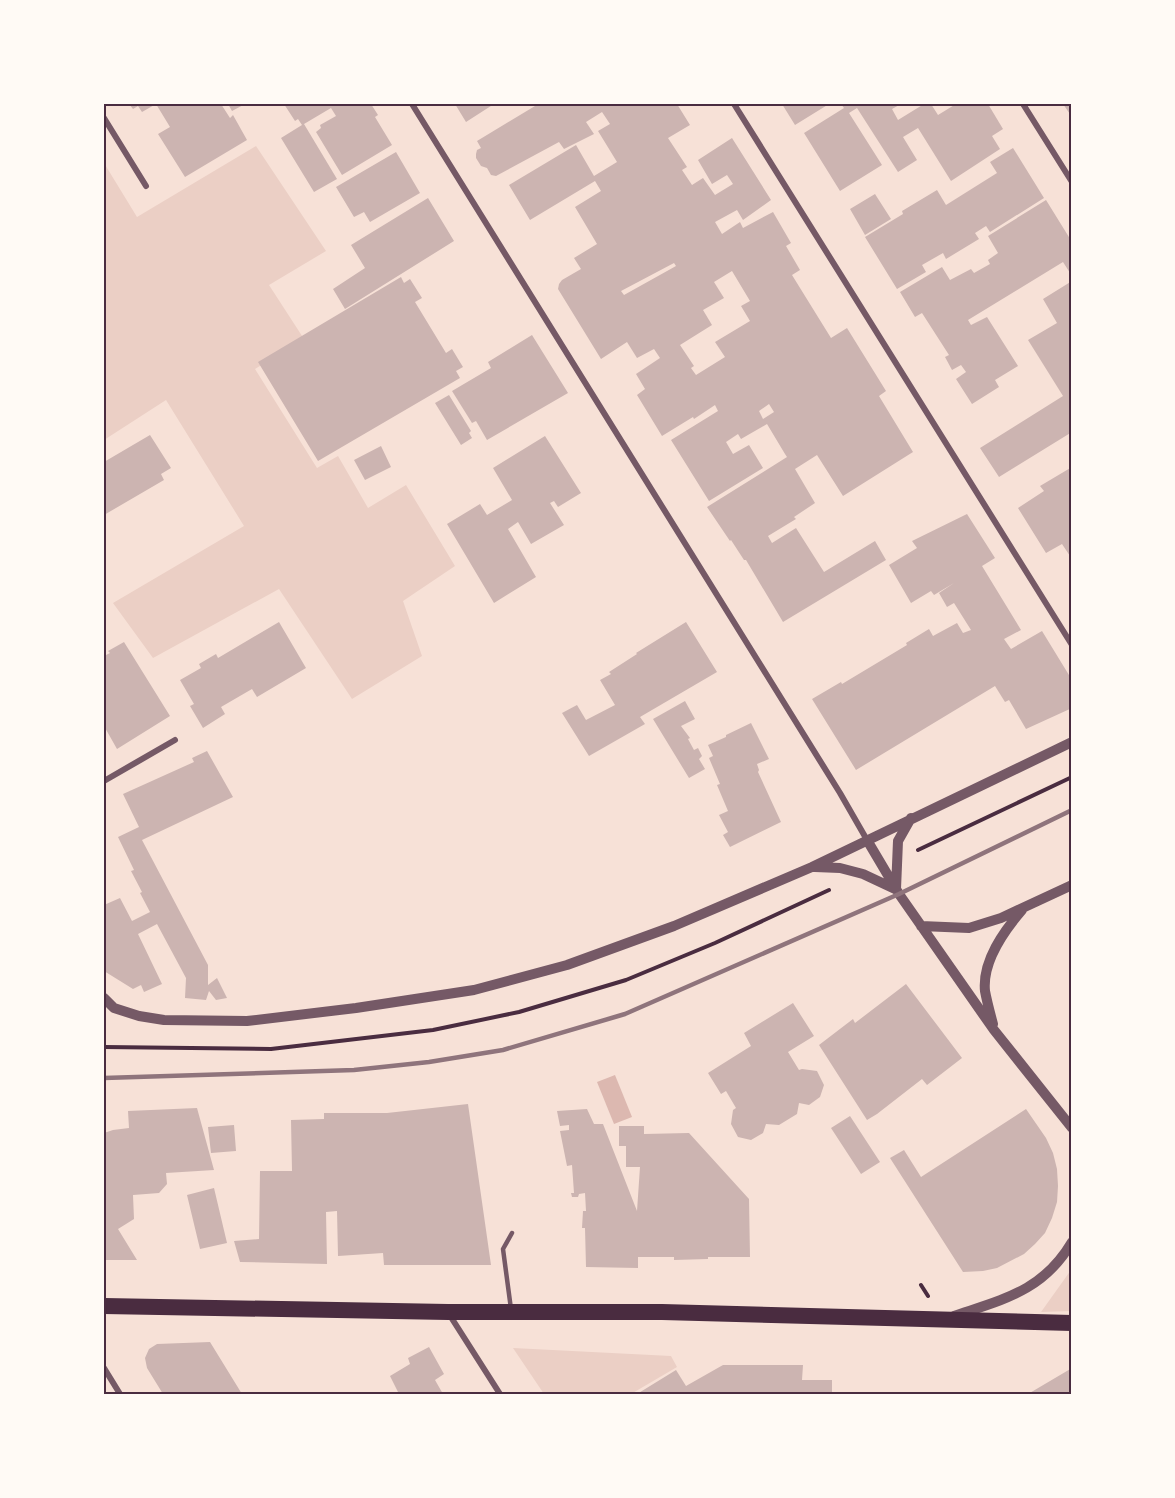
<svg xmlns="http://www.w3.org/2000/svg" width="1175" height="1498" font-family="'PT Sans',sans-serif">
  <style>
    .green { fill: #ebcfc5 }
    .water { fill: #dcb8b0 }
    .building { fill: #ccb4b1; fill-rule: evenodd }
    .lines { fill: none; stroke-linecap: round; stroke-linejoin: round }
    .path { stroke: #4a2c40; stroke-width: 4 }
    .service { stroke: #755966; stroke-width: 4.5 }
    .minor { stroke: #755966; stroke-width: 6 }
    .tertiary { stroke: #755966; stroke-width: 10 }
    .trunk { stroke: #4a2c40; stroke-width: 16 }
    .rail { stroke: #8f747c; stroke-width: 4.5 }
    .neatline { fill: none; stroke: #4a2c40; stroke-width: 2 }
  </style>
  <rect width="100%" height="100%" fill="#f7e1d7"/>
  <path class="green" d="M256 146 326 251 269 285 304 339 255 369 317 468 338 456 368 508 406 485 455 566 403 601 422 656 352 699 279 589 153 658 113 603 244 526 166 400 104 440V163L137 217Z
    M1071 1270V1311L1041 1312Z
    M513 1348 671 1356 677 1367 631 1394H544Z"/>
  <path class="water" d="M615 1075 632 1117 614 1124 597 1082Z"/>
  <path class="building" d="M129 104H221L230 118 233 115 247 140 185 177 158 134 170 127 156 104 142 112 138 106 133 109Z
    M228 104H245L232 111Z
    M284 104H371L378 115 375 117 392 145 342 175 316 132 321 128 320 125 336 116 331 108 304 124 337 179 314 192 281 138 302 125 298 119 295 121Z
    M455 104H494L466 122Z
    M533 104H677L690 125 668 138 687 167 682 170 692 185 703 178 715 195 733 184 727 175 712 184 698 160 732 138 771 200 743 220 737 210 715 222 722 234 740 222 743 228 773 212 791 243 786 246 800 270 792 275 831 338 847 328 886 391 879 396 913 452 843 496 817 455 795 469 815 503 794 517 796 519 768 536 772 543 796 528 824 572 875 541 886 560 783 622 746 560H744L731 540 730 541 707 507 787 457 785 454 767 424 741 439 738 434 726 442 733 454 749 445 763 468 709 501 671 440 718 411 715 405 694 419 693 417 662 436 637 395 645 389 636 374 660 358 654 349 637 358 627 342 601 359 558 289 559 284 562 280 581 269 574 258 597 244 575 207 601 191 595 181 530 220 509 185 576 145 594 176 617 162 598 131 610 124 602 112 586 122 594 134 564 149 559 142 496 176 491 175 487 168 481 166 476 158V154L477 150 481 148 477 141 535 106ZM674 263 676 266 624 295 621 291ZM732 271 750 301 741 306 750 321 715 342 725 357 696 375 691 368 694 366 680 345 712 325 703 310 724 298 714 282ZM769 404 774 412 763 419 759 411Z
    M782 104H829L795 125Z
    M841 104H901L892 109 898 120 924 104H931L938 115 956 104H988L1003 129 992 136 1000 149 951 181 918 128 903 137 917 160 898 172 857 108 849 113 882 165 840 191 804 133 844 108Z
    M1063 104H1072V117Z
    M1013 148 1044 198 990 232 986 226 975 233 979 239 946 259 943 253 922 265 926 272 897 289 865 237 903 214 902 211 937 190 946 205 997 173 990 162Z
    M396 152 420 193 370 222 364 212 354 217 336 187Z
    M875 194 891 219 865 235 850 209Z
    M428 198 454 241 345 309 333 289 365 268 351 245Z
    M1046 200 1072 242V276L1063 262 968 320 971 325 987 317 1018 366 995 380 999 387 972 404 956 379 966 372 961 365 952 370 945 357 949 355 922 313 915 317 900 292 942 267 950 280 971 269 974 273 990 264 988 260 998 253 988 236Z
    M401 277 404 283 410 279 422 298 415 302 446 353 452 349 463 367 456 371 460 378 318 461 258 362Z
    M1072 281V432L999 477 980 448 1063 396 1028 340 1057 323 1043 299Z
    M532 335 568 393 487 440 476 421 472 423 452 391 491 368 488 362Z
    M449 395 471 431 469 433 472 438 461 445 435 403Z
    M150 435 171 468 161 474 164 480 104 515V462Z
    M545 436 581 493 558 507 554 501 550 503 564 525 531 544 518 522 508 529 536 577 494 603 447 524 480 504 487 515 512 500 493 468Z
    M381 446 391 467 365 480 354 460Z
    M1072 467V559L1062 544 1046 553 1018 508 1044 491 1040 486Z
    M967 514 995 558 982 566 1021 630 1004 639 1011 649 1042 631 1072 680V708L1026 729 1009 700 1005 702 995 686 856 770 812 699 841 682 842 684 907 645 906 643 929 629 933 636 957 623 963 633 971 630 954 603 947 607 939 593 954 583 934 595 931 591 911 603 889 565 917 548 912 541Z
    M279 622 306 668 257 697 252 689 221 707 225 714 203 728 190 706 194 704 180 680 201 668 199 664 216 654 218 658Z
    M686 622 717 672 640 717 645 724 589 756 562 713 577 705 586 720 615 705 600 680 611 674 609 672 637 654 636 653Z
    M124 642 170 716 117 749 104 726V656L110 653 108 651Z
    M685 701 695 719 681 726 690 738 688 739 694 750 698 748 702 756 699 759 705 769 689 778 653 719Z
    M751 723 769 759 757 764 759 770 758 772 781 822 730 847 723 835 728 832 719 815 728 811 717 785 720 784 709 758 713 756 708 745 726 737V735Z
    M207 751 233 797 142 840 208 965V985L217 978 227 998 216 1000 209 991 206 1000 185 998 186 978 157 924 138 934 162 984 144 992 141 985 133 989 104 971V905L120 898 132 921 150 912 140 893 142 892 131 871 134 870 118 837 139 827 123 794 194 762 192 758Z
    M906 984 962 1058 927 1085 922 1079 877 1114 867 1120 819 1045 853 1019 855 1023Z
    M793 1003 814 1036 788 1052 799 1070 802 1069 817 1071 824 1085 820 1097 809 1105 799 1103 797 1114 779 1125 766 1124 763 1133 751 1140 738 1137 731 1124 733 1110 736 1108 726 1091 721 1094 708 1073 751 1046 744 1033Z
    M468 1104 491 1265H384L383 1253 338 1256 337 1211 326 1212 327 1264 240 1262 234 1241 259 1239 260 1171H292L291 1120 324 1119V1113H387Z
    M197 1108 214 1170 166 1173 167 1184 159 1193 133 1195 134 1219 118 1229 137 1260H104V1133L113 1130 129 1128 128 1111Z
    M587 1109 594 1124H603L637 1211 640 1167H626V1146H619V1126H644V1134L689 1133 749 1199 750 1257H708V1259L674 1260V1257H638V1268L586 1267 585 1228H582L583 1211H586L585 1193 579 1194 578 1197H572L571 1193H574L572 1165 567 1166 560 1131 569 1130V1125L560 1126 557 1111Z
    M1026 1109 1046 1138 1053 1153 1057 1169 1058 1186 1057 1202 1052 1218 1045 1233 1035 1244 1024 1254 997 1268 983 1271 963 1272 890 1158 904 1150 921 1177Z
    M850 1116 880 1162 861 1174 831 1128Z
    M234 1125 236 1151 211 1153 208 1127Z
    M214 1188 227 1243 200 1249 187 1195Z
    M210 1342 242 1394H163L147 1368 145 1358 149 1349 157 1344Z
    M429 1347 444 1374 435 1380 443 1394H399L390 1376 410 1364 408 1358Z
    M723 1365H803L802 1380H832V1394H637L676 1370 686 1386Z
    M1072 1368V1394H1028Z"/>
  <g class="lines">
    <path class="path" d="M918 850 1072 777
      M104 1047 271 1049 433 1030 519 1012 626 980 715 943 829 890
      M921 1285 928 1296"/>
    <path class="service" d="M511 1309 503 1249 512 1233"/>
    <path class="minor" d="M412 104 840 793 867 840
      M734 104 1072 645
      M1023 104 1072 182
      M104 118 146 186
      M104 781 175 740
      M449 1314 500 1394
      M104 1368 120 1394"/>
    <path class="tertiary" d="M867 840 899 894 994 1030 1072 1128
      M815 867 840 868 863 874 895 889
      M896 889 898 841 911 818
      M921 926 969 928 1001 918 1072 885
      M104 998 114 1008 139 1016 164 1020 247 1021 356 1008 474 990 567 965 674 926 812 867 1072 742
      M993 1024C990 1013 987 1002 985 991 982 961 1004 931 1022 910
      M954 1316C1004 1299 1043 1291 1072 1242"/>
    <path class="trunk" d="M104 1306 448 1312H662L1072 1323"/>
    <path class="rail" d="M104 1078 354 1070 429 1062 503 1050 625 1014 899 894 1072 810"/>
  </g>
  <rect width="1175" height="1498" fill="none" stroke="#fffaf5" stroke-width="210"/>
  <rect x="105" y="105" width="965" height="1288" class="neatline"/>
</svg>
